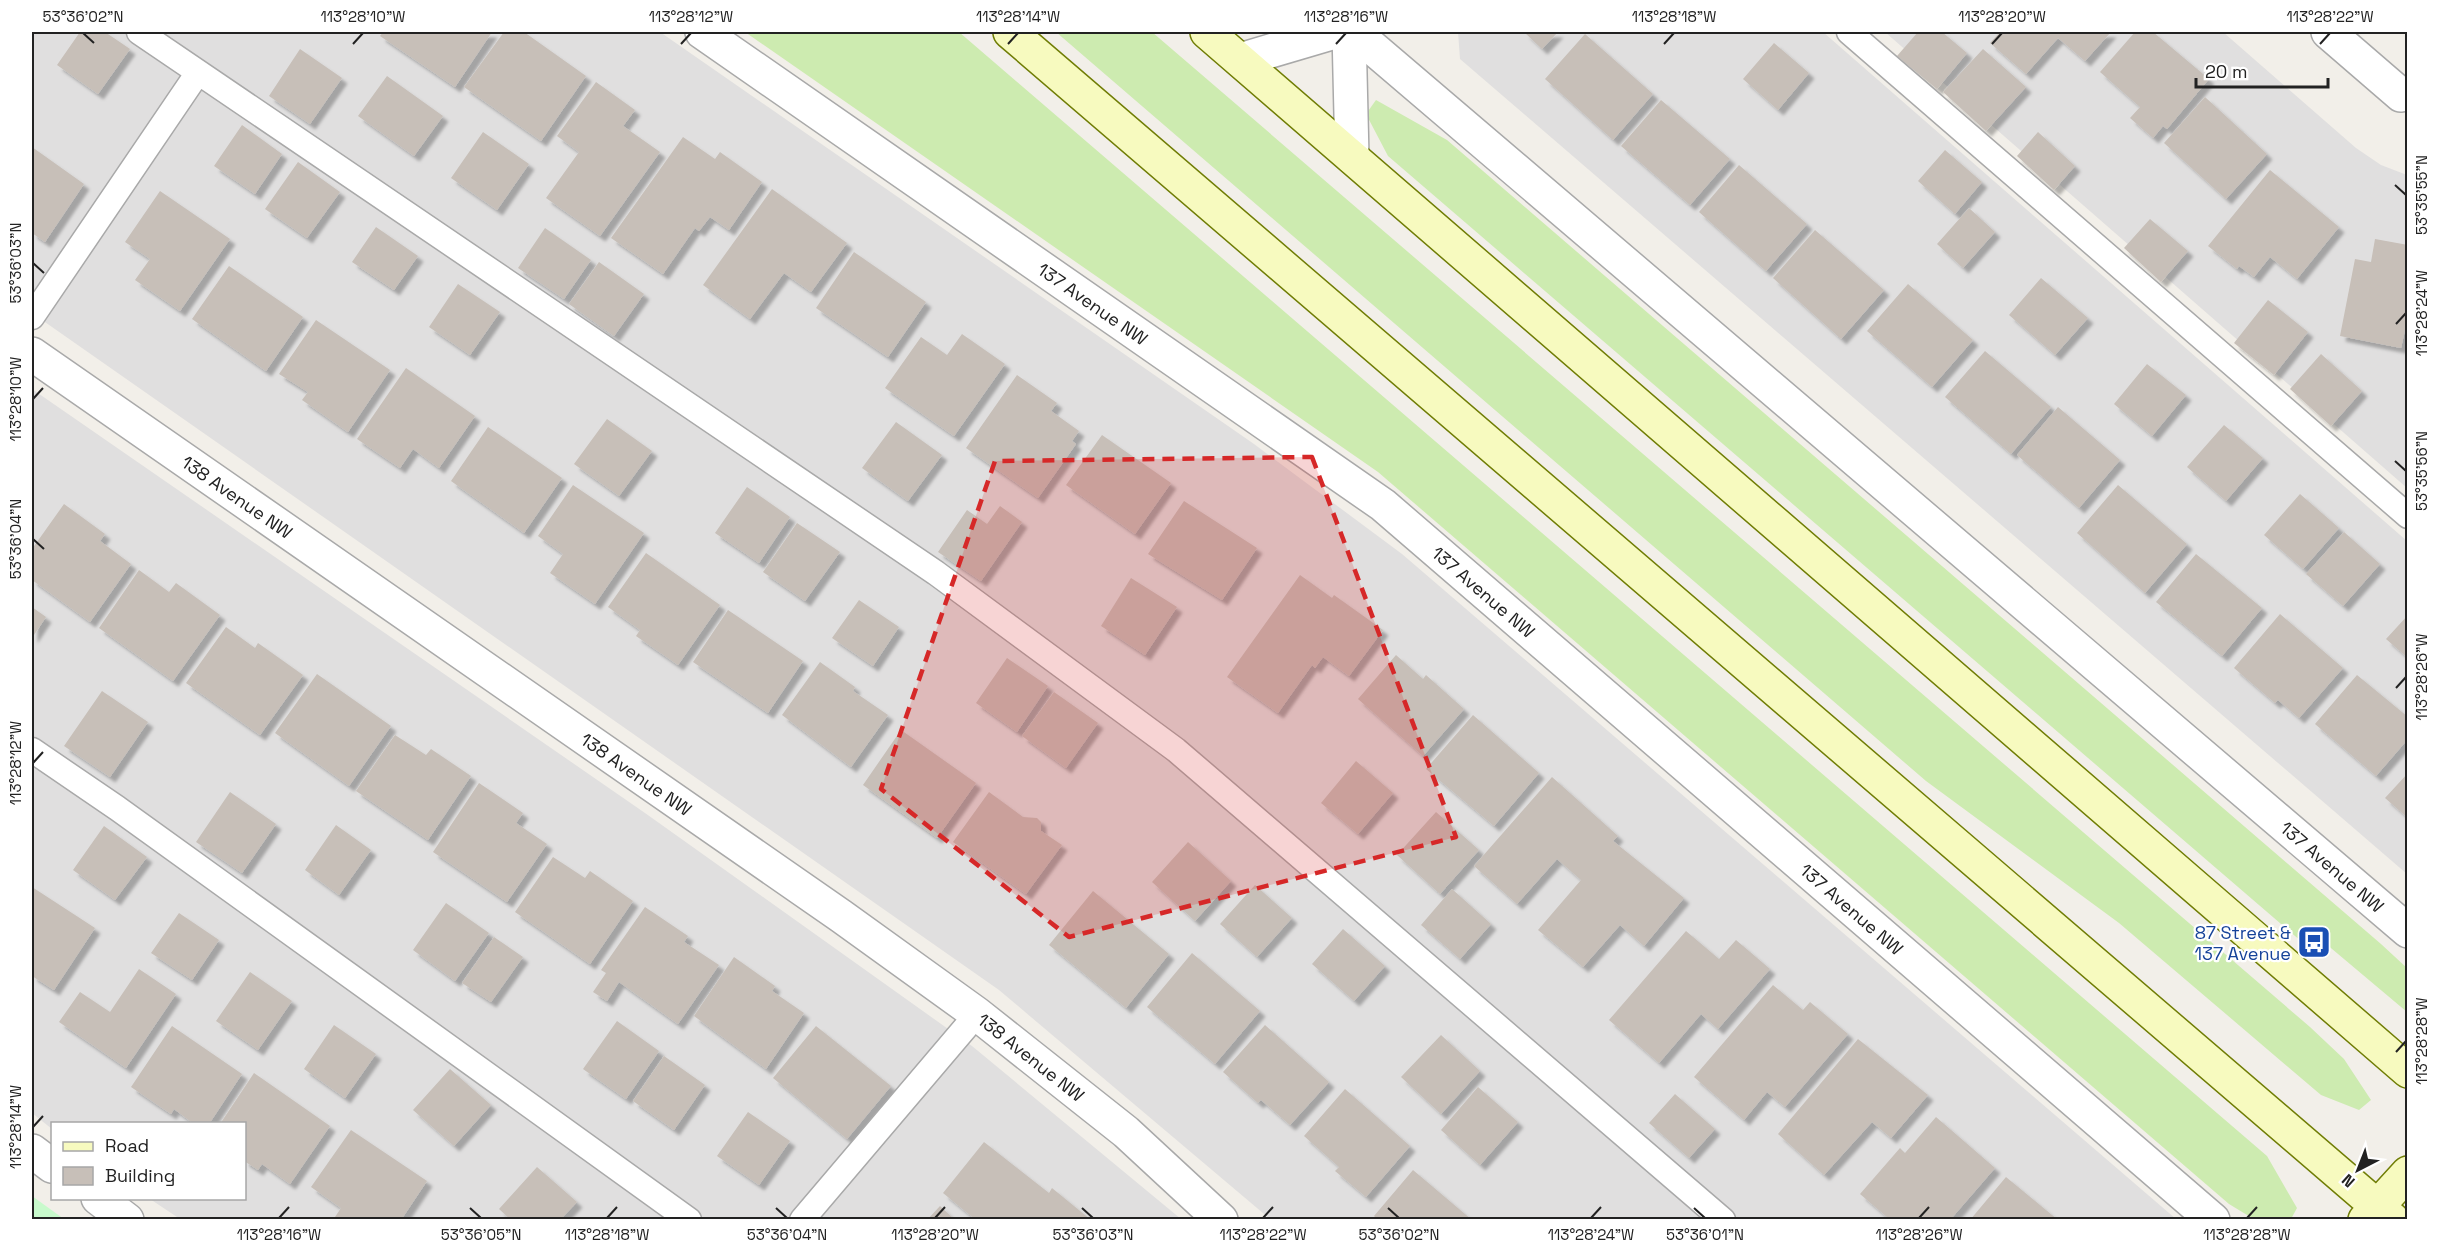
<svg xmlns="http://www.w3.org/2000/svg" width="2439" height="1251" font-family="'Space Grotesk',sans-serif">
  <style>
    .residential { fill: #e0dfdf }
    .grass { fill: #cdebb0 }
    .park { fill: #c8facc }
    .building { fill: #c7bfb8; filter: url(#shadow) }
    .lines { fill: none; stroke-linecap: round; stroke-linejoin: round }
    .lane-casing { stroke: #a9a9a9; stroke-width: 27 }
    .street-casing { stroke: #a9a9a9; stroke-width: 36 }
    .secondary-casing { stroke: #707d05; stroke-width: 36 }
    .lane { stroke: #fff; stroke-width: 24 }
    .street { stroke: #fff; stroke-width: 33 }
    .secondary { stroke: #f7fabf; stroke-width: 33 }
    .marked { fill: #d62828; fill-opacity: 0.2; stroke: #d62828; stroke-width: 4.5; stroke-dasharray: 12 8; stroke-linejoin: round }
    .ticks { fill: none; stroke: #222; stroke-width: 2 }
    .labels { text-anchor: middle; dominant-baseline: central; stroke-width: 4.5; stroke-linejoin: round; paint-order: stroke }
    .street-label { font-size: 18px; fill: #222; stroke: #fff }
    .transit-label { font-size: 18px; fill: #164399; stroke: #fff; text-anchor: end }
    .neatline { fill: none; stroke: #222; stroke-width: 2 }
    .ticks-label { font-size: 15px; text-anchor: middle; fill: #222 }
  </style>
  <defs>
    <filter id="shadow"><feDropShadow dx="5.5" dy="5.5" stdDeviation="1.5" flood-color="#0004"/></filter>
  </defs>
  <rect width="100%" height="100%" fill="#f2efe9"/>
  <path class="residential" d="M32 32H660L1254 444 1402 554 2176 1219H1270L999 990 32 313Z
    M1458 32H1823L2407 541V874L1460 59Z
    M1885 32H2223L2356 148 2381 165 2407 175V488Z
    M32 389 645 813 972 1046 1181 1219H180L150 1199 244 1198V1124H52V1129L32 1113Z"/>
  <path class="grass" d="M745 32H959L2267 1156 2297 1208 2291 1219 2252 1218 2229 1204 1378 472Z
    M1056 32H1152L2310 1027 2344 1059 2371 1100 2359 1110 2321 1095 2119 923 1926 781Z
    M1376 100 1447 140 2381 944 2407 968V1012L2319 938 2309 948 1388 156 1366 114Z"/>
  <path class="park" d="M32 1196 64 1219H32Z"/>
  <path class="building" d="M80 32H105L130 49 98 94 57 65Z
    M383 32H492L455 87 380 36Z
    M504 32H524L586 76 541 141 464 87Z
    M1524 32H1558L1542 49Z
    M1918 32H1942L1967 53 1937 89 1897 56Z
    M2000 32H2111L2085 61 2058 38 2026 74 1990 43Z
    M2135 32H2153L2209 79 2167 129 2163 126 2153 138 2130 118 2140 107 2100 72Z
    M1585 34 1653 94 1613 140 1545 79Z
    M1774 43 1809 73 1778 110 1743 79Z
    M300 49 342 78 310 124 269 96Z
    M1983 49 2026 87 1986 131 1943 92Z
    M387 76 443 116 414 156 358 116Z
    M596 82 635 110 623 126 660 152 600 236 546 198 579 152 557 136Z
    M2205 97 2267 154 2226 199 2164 143Z
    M1661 100 1730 159 1690 205 1621 146Z
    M242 125 282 154 255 194 214 166Z
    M483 132 529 164 497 210 451 178Z
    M2038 132 2075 166 2054 190 2017 156Z
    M683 137 715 159 720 152 762 182 729 230 710 217 699 231 695 228 663 274 611 238Z
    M32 147 84 184 45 242 32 233Z
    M1945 150 1982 182 1955 214 1918 181Z
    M298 162 340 192 307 238 265 209Z
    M1739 165 1807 224 1766 271 1699 212Z
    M2270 170 2339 227 2297 279 2270 257 2254 277 2239 266 2237 269 2208 246Z
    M772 189 847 243 811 292 784 273 750 319 703 285Z
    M160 191 230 239 180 311 135 280 150 259 125 242Z
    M1969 208 1995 232 1963 268 1937 244Z
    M2150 219 2188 251 2161 282 2124 248Z
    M376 227 418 256 394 290 352 262Z
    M545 228 591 260 564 299 518 268Z
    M1815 230 1884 290 1841 339 1773 278Z
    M2375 239 2408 245V316L2401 348 2340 336 2355 259 2371 262Z
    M854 252 926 302 888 357 816 308Z
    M599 262 644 294 614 336 569 304Z
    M229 266 303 317 266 371 192 319Z
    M2041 278 2088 318 2055 355 2009 315Z
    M458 284 500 312 470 355 429 327Z
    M1908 284 1973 340 1932 387 1867 331Z
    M2268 300 2308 332 2274 375 2234 343Z
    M316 320 390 370 348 432 302 400 308 392 279 374Z
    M962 334 1005 364 954 436 885 388 921 337 947 355Z
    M1985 351 2051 407 2011 454 1945 397Z
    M2321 354 2362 391 2331 426 2290 389Z
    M2147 364 2186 395 2152 436 2114 404Z
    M406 368 475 416 439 468 413 449 400 468 357 439Z
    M1017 375 1057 403 1051 411 1079 431 1072 441 1076 444 1038 498 966 448Z
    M2058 407 2120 460 2079 508 2017 455Z
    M607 419 652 451 619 496 574 464Z
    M896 422 942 455 908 501 862 468Z
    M2224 425 2263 458 2226 501 2187 467Z
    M488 427 562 478 524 533 451 481Z
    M1102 435 1171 483 1135 534 1066 485Z
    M573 485 644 533 595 604 550 573 563 554 538 536Z
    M2118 485 2187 544 2145 593 2077 533Z
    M747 487 790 517 759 563 715 533Z
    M2300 494 2339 528 2303 569 2264 535Z
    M1184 501 1257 548 1222 600 1148 554Z
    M64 504 105 534 100 541 131 564 90 622 32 580V549Z
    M1000 506 1022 522 981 581 938 552 967 510 987 524Z
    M797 523 840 552 805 601 763 572Z
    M2344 532 2380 564 2343 606 2306 574Z
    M646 553 720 605 678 665 636 636 640 630 608 607Z
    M2196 554 2262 608 2222 656 2156 602Z
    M139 570 169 592 176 583 220 615 173 681 99 628Z
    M1300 575 1332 598 1334 595 1383 630 1349 676 1323 657 1315 668 1312 665 1278 713 1227 677Z
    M1131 578 1177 607 1145 655 1101 626Z
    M859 600 899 627 873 666 832 638Z
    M32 607 46 617 32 638Z
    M728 610 803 661 768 713 693 662Z
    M2280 614 2343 668 2299 718 2278 700 2275 703 2234 668Z
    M2408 615V658L2386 639Z
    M226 627 255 648 258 643 303 675 260 735 186 683Z
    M1396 655 1423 679 1426 675 1464 709 1423 756 1358 699Z
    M1007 658 1048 686 1017 732 976 703Z
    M820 662 855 687 853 691 888 715 851 767 782 715Z
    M317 674 391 726 349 786 275 733Z
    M2357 675 2408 717V739L2376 776 2315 724Z
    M102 691 148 722 110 777 64 746Z
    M1054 692 1098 723 1066 768 1022 736Z
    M1473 715 1539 773 1494 826 1426 769Z
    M901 730 976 783 937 838 863 785Z
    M395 735 426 755 431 749 471 776 428 840 356 791Z
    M1356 761 1393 793 1358 834 1321 803Z
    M2408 773V818L2385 798Z
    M1552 777 1618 836 1613 841 1684 898 1644 946 1620 925 1583 967 1538 930 1581 880 1557 859 1517 904 1474 866Z
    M479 783 523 813 516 823 547 844 507 902 433 852Z
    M230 792 276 824 242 873 196 842Z
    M989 792 1023 817 1037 818 1041 822V831L1062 845 1026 894 953 842Z
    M1436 812 1479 850 1440 894 1397 855Z
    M336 825 371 850 339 895 305 870Z
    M104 826 147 857 115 900 73 870Z
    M1188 842 1231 881 1195 921 1152 882Z
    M553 857 585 878 590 871 633 901 590 964 515 912Z
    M1255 885 1292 918 1257 957 1220 924Z
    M32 887 95 928 54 990 32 976Z
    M1452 889 1491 924 1460 959 1421 925Z
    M1093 891 1169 954 1126 1008 1049 945Z
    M446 903 489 933 455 981 413 950Z
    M645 907 688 936 684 942 719 965 678 1024 619 982 607 1001 593 992 606 973 601 970Z
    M179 913 219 940 192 980 151 953Z
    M1343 929 1385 966 1354 1001 1312 964Z
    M1686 931 1719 959 1736 940 1770 969 1718 1029 1701 1014 1659 1063 1609 1020Z
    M494 937 523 957 491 1002 462 983Z
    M1192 953 1260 1011 1215 1064 1147 1007Z
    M734 957 775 986 772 991 804 1013 766 1069 694 1016Z
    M139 969 176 994 126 1068 59 1022 80 992 110 1012Z
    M250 972 292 1001 258 1050 216 1021Z
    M1773 985 1803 1010 1810 1002 1848 1034 1785 1107 1767 1092 1744 1120 1694 1077Z
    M617 1021 659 1051 626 1099 583 1069Z
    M334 1025 376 1054 345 1098 304 1069Z
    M1265 1025 1329 1082 1290 1125 1261 1100 1258 1103 1223 1072Z
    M172 1026 242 1074 209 1124H194L174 1109 171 1114 131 1087Z
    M816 1026 891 1086 847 1139 773 1078Z
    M1441 1035 1480 1071 1441 1114 1401 1077Z
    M1858 1039 1928 1095 1891 1138 1872 1122 1824 1175 1778 1134Z
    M664 1056 705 1085 674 1130 633 1101Z
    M450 1069 491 1105 454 1146 413 1110Z
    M254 1073 330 1126 290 1184 262 1164 258 1170 244 1161V1124H220Z
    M1478 1087 1518 1122 1480 1165 1441 1130Z
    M1345 1089 1410 1146 1366 1197 1335 1171 1339 1167 1304 1136Z
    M1675 1094 1715 1129 1689 1158 1649 1123Z
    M748 1112 790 1141 759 1185 717 1156Z
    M1936 1117 1995 1168 1950 1220H1886L1887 1217 1860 1194 1900 1148 1905 1153Z
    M351 1130 427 1181 401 1220H338L335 1217 341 1208 311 1187Z
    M984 1142 1049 1193 1052 1188 1091 1220H976L943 1193Z
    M537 1167 577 1202 560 1220H511L499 1209Z
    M1413 1170 1472 1220H1378L1374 1216Z
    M2006 1177 2058 1220H1970Z
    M940 1206 955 1220H927Z"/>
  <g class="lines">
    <defs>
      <path id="lane" d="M139 32 936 573 1176 750 1723 1220
        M1849 32 2408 516
        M32 317 197 74
        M32 750 117 808 689 1220
        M802 1220 977 1014"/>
      <g id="street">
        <path id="s1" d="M702 32 1383 505 2213 1220"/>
        <path d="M1349 32 1352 157"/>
        <path id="s2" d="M1354 32 2408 931"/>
        <path d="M2328 32 2401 95 2408 94"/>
        <path d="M1240 60 1335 32"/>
        <path id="s3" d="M32 354 841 916 977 1014 1126 1132 1221 1220"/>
        <path d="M32 1151 52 1166"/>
        <path d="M98 1198 127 1220"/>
      </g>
      <path id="secondary" d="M1010 32 2393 1220
        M1207 32 2408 1071
        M2365 1220 2408 1173"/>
    </defs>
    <use href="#lane" class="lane-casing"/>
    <use href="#street" class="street-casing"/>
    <use href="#secondary" class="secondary-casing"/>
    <use href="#lane" class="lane"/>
    <use href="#street" class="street"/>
    <use href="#secondary" class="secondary"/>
  </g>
  <path class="marked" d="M1312 457 1456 837 1069 937 881 789 995 461Z"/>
  <path class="ticks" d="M83 33 94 43M353 44 363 33M681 44 691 33M1008 44 1018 33M1336 44 1346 33M1664 44 1674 33M1992 44 2002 33M2320 44 2330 33M2395 185 2406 195M33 263 44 273M2396 324 2406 313M33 399 43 388M2395 461 2406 471M33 539 44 549M2396 688 2406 677M33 763 43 752M2396 1052 2406 1041M33 1127 43 1116M470 1208 481 1218M776 1208 787 1218M1082 1208 1093 1218M1388 1208 1399 1218M1694 1208 1705 1218M279 1218 289 1207M607 1218 617 1207M935 1218 945 1207M1263 1218 1273 1207M1591 1218 1601 1207M1919 1218 1929 1207M2247 1218 2257 1207"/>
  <defs>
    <symbol id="bus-square" viewBox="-11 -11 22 22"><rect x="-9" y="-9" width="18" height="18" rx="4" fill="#1a4fb4" stroke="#fff"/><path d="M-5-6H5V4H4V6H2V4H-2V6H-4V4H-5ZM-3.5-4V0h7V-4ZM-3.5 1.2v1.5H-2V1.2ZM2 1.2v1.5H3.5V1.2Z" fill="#fff"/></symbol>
  </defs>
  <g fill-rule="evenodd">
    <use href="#bus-square" x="2295" y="923" width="38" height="38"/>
  </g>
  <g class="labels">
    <g class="street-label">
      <text stroke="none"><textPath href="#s1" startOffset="476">137 Avenue NW</textPath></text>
      <text stroke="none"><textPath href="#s3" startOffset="250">138 Avenue NW</textPath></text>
      <text stroke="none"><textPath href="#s1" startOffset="962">137 Avenue NW</textPath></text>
      <text stroke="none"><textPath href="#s3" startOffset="736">138 Avenue NW</textPath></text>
      <text stroke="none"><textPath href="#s2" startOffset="1286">137 Avenue NW</textPath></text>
      <text stroke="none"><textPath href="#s1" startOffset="1448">137 Avenue NW</textPath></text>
      <text stroke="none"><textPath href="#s3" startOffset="1222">138 Avenue NW</textPath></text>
    </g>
    <g class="transit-label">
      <text x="2291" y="932">87 Street &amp;<tspan x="2291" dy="21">137 Avenue</tspan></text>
    </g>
  </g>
  <rect width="2439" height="1251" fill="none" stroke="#ffffff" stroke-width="66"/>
  <rect x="51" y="1122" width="195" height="78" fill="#ffffff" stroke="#a7a7a7" stroke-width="1.5"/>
  <rect x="63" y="1142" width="30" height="9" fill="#f7fabf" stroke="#a7a7a7" stroke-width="1.5"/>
  <text x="105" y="1152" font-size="18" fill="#222222">Road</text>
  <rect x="63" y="1167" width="30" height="18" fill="#c7bfb8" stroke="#a7a7a7" stroke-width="1.5"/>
  <text x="105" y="1182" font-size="18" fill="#222222">Building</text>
  <g transform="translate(2358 1170) rotate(222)" stroke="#ffffff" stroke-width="4.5" paint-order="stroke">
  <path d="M0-4.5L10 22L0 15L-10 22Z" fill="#222222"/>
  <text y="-9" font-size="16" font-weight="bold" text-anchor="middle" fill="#222222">N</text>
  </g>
  <path d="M2196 78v9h132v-9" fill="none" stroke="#222222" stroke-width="3"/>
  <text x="2205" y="78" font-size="18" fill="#222222" stroke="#ffffff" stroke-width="4.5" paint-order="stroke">20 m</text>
  <rect x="33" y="33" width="2373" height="1185" class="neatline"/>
  <g class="ticks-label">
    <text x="83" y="22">53°36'02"N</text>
    <text x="363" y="22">113°28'10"W</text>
    <text x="691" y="22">113°28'12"W</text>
    <text x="1018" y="22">113°28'14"W</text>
    <text x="1346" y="22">113°28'16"W</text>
    <text x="1674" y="22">113°28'18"W</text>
    <text x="2002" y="22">113°28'20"W</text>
    <text x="2330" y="22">113°28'22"W</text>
    <text transform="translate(2422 195) rotate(-90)" y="5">53°35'55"N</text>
    <text transform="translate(16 263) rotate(-90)" y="5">53°36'03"N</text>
    <text transform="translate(2422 313) rotate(-90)" y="5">113°28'24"W</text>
    <text transform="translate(16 399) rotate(-90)" y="5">113°28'10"W</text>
    <text transform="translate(2422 471) rotate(-90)" y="5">53°35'56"N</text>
    <text transform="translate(16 539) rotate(-90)" y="5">53°36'04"N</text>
    <text transform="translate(2422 677) rotate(-90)" y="5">113°28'26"W</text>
    <text transform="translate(16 763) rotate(-90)" y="5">113°28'12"W</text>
    <text transform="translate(2422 1041) rotate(-90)" y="5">113°28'28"W</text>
    <text transform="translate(16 1127) rotate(-90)" y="5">113°28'14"W</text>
    <text x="279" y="1240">113°28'16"W</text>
    <text x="481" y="1240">53°36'05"N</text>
    <text x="607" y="1240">113°28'18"W</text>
    <text x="787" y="1240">53°36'04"N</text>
    <text x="935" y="1240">113°28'20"W</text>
    <text x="1093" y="1240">53°36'03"N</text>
    <text x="1263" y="1240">113°28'22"W</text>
    <text x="1399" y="1240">53°36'02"N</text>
    <text x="1591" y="1240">113°28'24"W</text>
    <text x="1705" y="1240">53°36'01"N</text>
    <text x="1919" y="1240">113°28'26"W</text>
    <text x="2247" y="1240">113°28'28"W</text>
  </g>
</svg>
